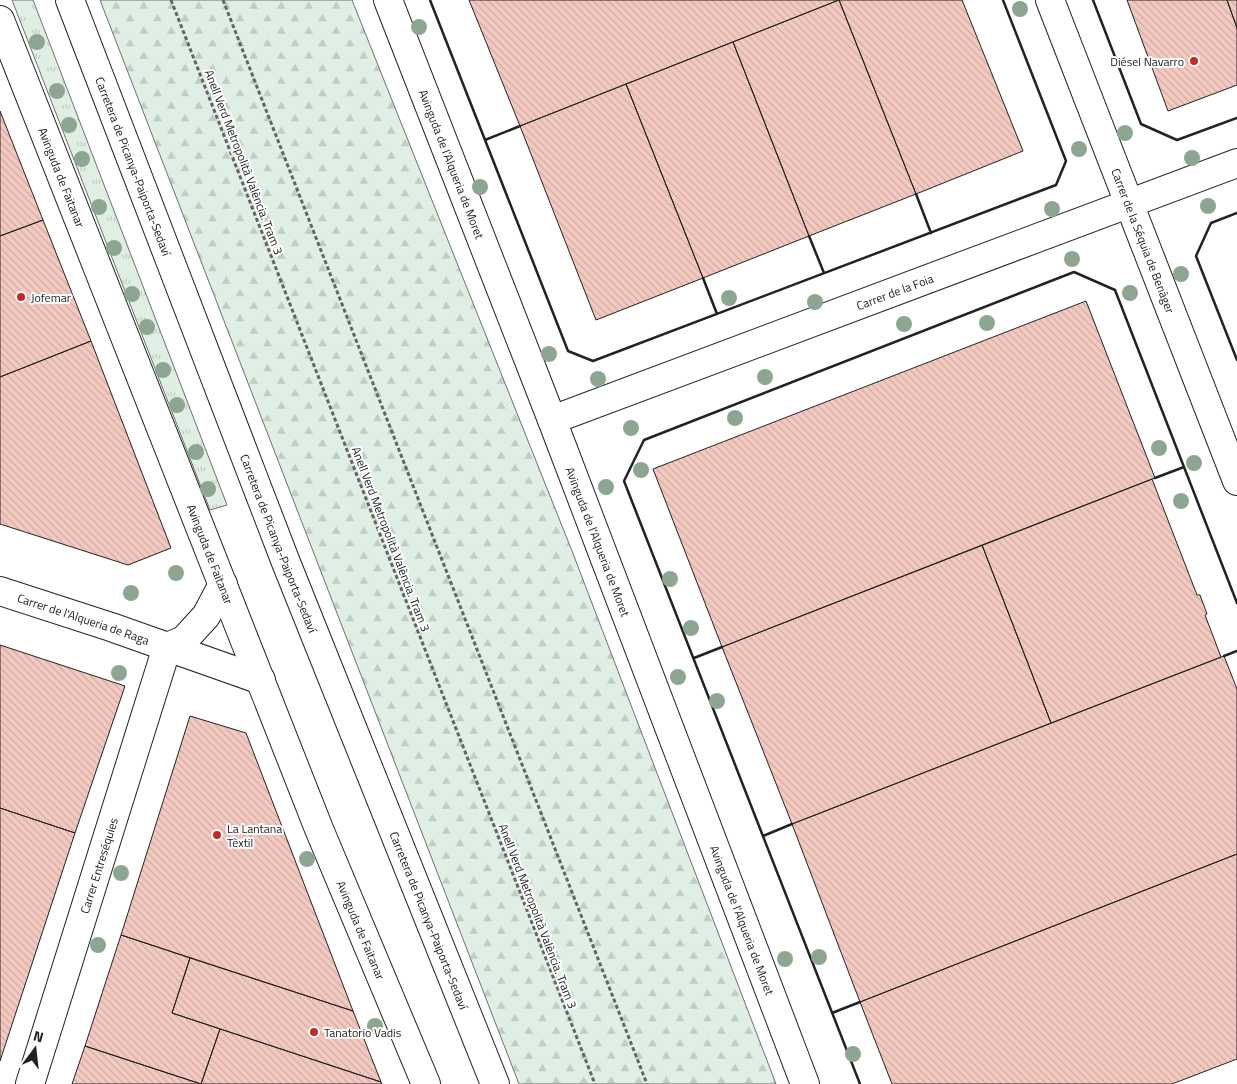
<svg xmlns="http://www.w3.org/2000/svg" width="1237" height="1084" font-family="'Titillium Web',sans-serif">
  <style>
    .grass { fill: url(#grass-tufts); stroke: #6f6f6f }
    .forest { fill: url(#forest-firs); stroke: #6f6f6f }
    .building { fill: url(#building-back-hatch); stroke: #222 }
    .lines { fill: none; stroke-linecap: round; stroke-linejoin: round }
    .minor-casing { stroke: #222; stroke-width: 30 }
    .secondary-casing { stroke: #222; stroke-width: 30 }
    .path { stroke: #646464; stroke-width: 3; stroke-dasharray: 4 2.5; stroke-linecap: butt }
    .minor { stroke: #fff; stroke-width: 28 }
    .secondary { stroke: #fff; stroke-width: 28 }
    .wall { stroke: #222; stroke-width: 2.5 }
    .tree { fill: #8da692 }
    .poi-dot { fill: #c62828; stroke: #fff; stroke-width: 2 }
    .labels { text-anchor: middle; dominant-baseline: central; stroke-width: 4; stroke-linejoin: round; paint-order: stroke }
    .poi-label { font-size: 12px; fill: #222; stroke: #fff; text-anchor: start }
    .street-label { font-size: 12px; fill: #222; stroke: #fff }
  </style>
  <defs>
    <pattern id="grass-tufts" width="24" height="20" patternUnits="userSpaceOnUse" patternTransform="scale(1.25)"><rect width="24" height="20" fill="#e0efe3"/><path d="M3 7l-1-3M5 7V3M7 7l1-3M15 17l-1-3M17 17v-4M19 17l1-3" fill="none" stroke="#c0cdc2"/></pattern>
    <pattern id="forest-firs" width="22" height="20" patternUnits="userSpaceOnUse" patternTransform="scale(1.25)"><rect width="22" height="20" fill="#e0efe3"/><path d="M5 1l3.5 6h-7zM16 11l3.5 6h-7z" fill="#c0cdc2"/></pattern>
    <pattern id="building-back-hatch" width="6" height="6" patternUnits="userSpaceOnUse" patternTransform="scale(1.25)"><rect width="6" height="6" fill="#f3c9c0"/><path d="M-1 5l2 2M0 0l6 6M5-1l2 2" fill="none" stroke="#d0aca5"/></pattern>
  </defs>
  <rect width="100%" height="100%" fill="#fff"/>
  <path class="grass" d="M12 0H33L227 505 210 510Z"/>
  <path class="forest" d="M100 0H352L572 551 776 1084H519Z"/>
  <path class="building" d="M469 0H839L520 126Z
    M839 0 916 194 809 236 733 42Z
    M839 0H962L1023 151 916 194Z
    M1127 0H1227L1237 28V85L1168 111Z
    M1227 0H1237V28Z
    M733 42 809 236 703 278 626 84Z
    M626 84 703 278 596 320 520 126Z
    M0 111 43 220 0 236Z
    M43 220 91 341 0 377V236Z
    M1086 301 1155 478 722 647 653 469Z
    M91 341 171 548 128 565 0 524V377Z
    M1152 479 1197 595H1200L1207 614 1205 615 1221 657 1051 723 982 545Z
    M982 545 1051 723 792 824 722 647Z
    M0 645 125 686 75 833 0 808Z
    M1224 656 1237 689V854L860 1002 792 824Z
    M190 716 246 733 353 1011 121 935Z
    M0 808 75 833 0 1061Z
    M1237 854V1059L1172 1084H892L860 1002Z
    M121 935 190 958 172 1013 220 1029 201 1084 85 1046Z
    M190 958 353 1011 381 1082 172 1013Z
    M220 1029 381 1082 382 1084H201Z
    M85 1046 201 1084H72Z"/>
  <g class="lines">
    <defs>
      <g id="minor">
        <path id="s1" d="M388 0 552 420 805 1084"/>
        <path id="s2" d="M1050 0 1237 481"/>
        <path id="s3" d="M0 20 319 829 426 1084"/>
        <path id="s4" d="M552 420 1237 163"/>
        <path id="s5" d="M0 591 111 627 261 680"/>
        <path d="M167 647 184 640 206 616 223 584"/>
        <path id="s6" d="M30 1084 167 647"/>
      </g>
      <g id="secondary">
        <path id="s7" d="M70 0 285 560 495 1084"/>
      </g>
    </defs>
    <use href="#minor" class="minor-casing"/>
    <use href="#secondary" class="secondary-casing"/>
    <path class="path" d="M171 0 595 1084
      M223 0 647 1084"/>
    <use href="#minor" class="minor"/>
    <use href="#secondary" class="secondary"/>
    <path class="wall" d="M430 0 568 351 593 361 1056 185 1066 161 1003 0
      M1093 0 1141 124 1177 140 1237 118
      M485 140 520 126
      M916 194 931 233
      M1237 213 1211 223 1196 256 1237 360
      M809 236 824 273
      M703 278 717 314
      M1155 478 1184 467
      M1224 656 1237 651
      M694 658 722 647
      M763 836 792 824
      M832 1013 860 1002
      M860 1084 624 481 644 440 1074 272 1115 290 1237 603"/>
  </g>
  <g class="tree">
    <circle cx="1020" cy="9" r="8"/>
    <circle cx="419" cy="27" r="8"/>
    <circle cx="37" cy="42" r="8"/>
    <circle cx="57" cy="91" r="8"/>
    <circle cx="69" cy="125" r="8"/>
    <circle cx="1125" cy="133" r="8"/>
    <circle cx="1079" cy="149" r="8"/>
    <circle cx="1192" cy="158" r="8"/>
    <circle cx="82" cy="159" r="8"/>
    <circle cx="480" cy="187" r="8"/>
    <circle cx="1208" cy="206" r="8"/>
    <circle cx="99" cy="207" r="8"/>
    <circle cx="1052" cy="209" r="8"/>
    <circle cx="114" cy="248" r="8"/>
    <circle cx="1072" cy="259" r="8"/>
    <circle cx="1181" cy="274" r="8"/>
    <circle cx="1130" cy="293" r="8"/>
    <circle cx="132" cy="294" r="8"/>
    <circle cx="729" cy="298" r="8"/>
    <circle cx="815" cy="302" r="8"/>
    <circle cx="987" cy="323" r="8"/>
    <circle cx="904" cy="324" r="8"/>
    <circle cx="147" cy="327" r="8"/>
    <circle cx="549" cy="354" r="8"/>
    <circle cx="163" cy="370" r="8"/>
    <circle cx="765" cy="377" r="8"/>
    <circle cx="598" cy="379" r="8"/>
    <circle cx="177" cy="405" r="8"/>
    <circle cx="735" cy="418" r="8"/>
    <circle cx="631" cy="428" r="8"/>
    <circle cx="1159" cy="448" r="8"/>
    <circle cx="196" cy="452" r="8"/>
    <circle cx="1194" cy="463" r="8"/>
    <circle cx="641" cy="470" r="8"/>
    <circle cx="606" cy="487" r="8"/>
    <circle cx="208" cy="489" r="8"/>
    <circle cx="1181" cy="501" r="8"/>
    <circle cx="176" cy="573" r="8"/>
    <circle cx="670" cy="579" r="8"/>
    <circle cx="131" cy="593" r="8"/>
    <circle cx="691" cy="628" r="8"/>
    <circle cx="119" cy="673" r="8"/>
    <circle cx="678" cy="677" r="8"/>
    <circle cx="717" cy="701" r="8"/>
    <circle cx="307" cy="859" r="8"/>
    <circle cx="121" cy="873" r="8"/>
    <circle cx="98" cy="945" r="8"/>
    <circle cx="819" cy="957" r="8"/>
    <circle cx="785" cy="959" r="8"/>
    <circle cx="375" cy="1026" r="8"/>
    <circle cx="853" cy="1054" r="8"/>
  </g>
  <g class="poi-dot">
    <circle cx="1194" cy="61" r="5"/>
    <circle cx="21" cy="297" r="5"/>
    <circle cx="217" cy="835" r="5"/>
    <circle cx="314" cy="1032" r="5"/>
  </g>
  <g class="labels">
    <g class="poi-label">
      <text x="1184" y="61" text-anchor="end">Diésel Navarro</text>
      <text x="31" y="297">Jofemar</text>
      <text x="227" y="828">La Lantana<tspan x="227" dy="14">Tèxtil</tspan></text>
      <text x="324" y="1032">Tanatorio Vadis</text>
    </g>
    <g class="street-label">
      <text transform="translate(244 162) rotate(69)">Anell Verd Metropolità València. Tram 3</text>
      <text stroke="none"><textPath href="#s1" startOffset="176">Avinguda de l'Alqueria de Moret</textPath></text>
      <text stroke="none"><textPath href="#s7" startOffset="178">Carretera de Picanya-Paiporta-Sedaví</textPath></text>
      <text stroke="none"><textPath href="#s3" startOffset="169">Avinguda de Faitanar</textPath></text>
      <text stroke="none"><textPath href="#s2" startOffset="258">Carrer de la Séquia de Benàger</textPath></text>
      <text stroke="none"><textPath href="#s4" startOffset="366">Carrer de la Foia</textPath></text>
      <text transform="translate(391 539) rotate(69)">Anell Verd Metropolità València. Tram 3</text>
      <text stroke="none"><textPath href="#s1" startOffset="581">Avinguda de l'Alqueria de Moret</textPath></text>
      <text stroke="none"><textPath href="#s7" startOffset="582">Carretera de Picanya-Paiporta-Sedaví</textPath></text>
      <text stroke="none"><textPath href="#s3" startOffset="574">Avinguda de Faitanar</textPath></text>
      <text stroke="none"><textPath href="#s5" startOffset="88">Carrer de l'Alqueria de Raga</textPath></text>
      <text stroke="none"><textPath href="#s6" startOffset="229">Carrer Entreséquies</textPath></text>
      <text transform="translate(538 916) rotate(69)">Anell Verd Metropolità València. Tram 3</text>
      <text stroke="none"><textPath href="#s7" startOffset="988">Carretera de Picanya-Paiporta-Sedaví</textPath></text>
      <text stroke="none"><textPath href="#s1" startOffset="986">Avinguda de l'Alqueria de Moret</textPath></text>
      <text stroke="none"><textPath href="#s3" startOffset="979">Avinguda de Faitanar</textPath></text>
    </g>
  </g>
  <g transform="translate(35 1049) rotate(15)" stroke="#ffffff" stroke-width="4" paint-order="stroke">
  <path d="M0-4L9 19L0 12L-9 19Z" fill="#222222"/>
  <text y="-8" font-size="14" font-weight="bold" text-anchor="middle" fill="#222222">N</text>
  </g>
</svg>
